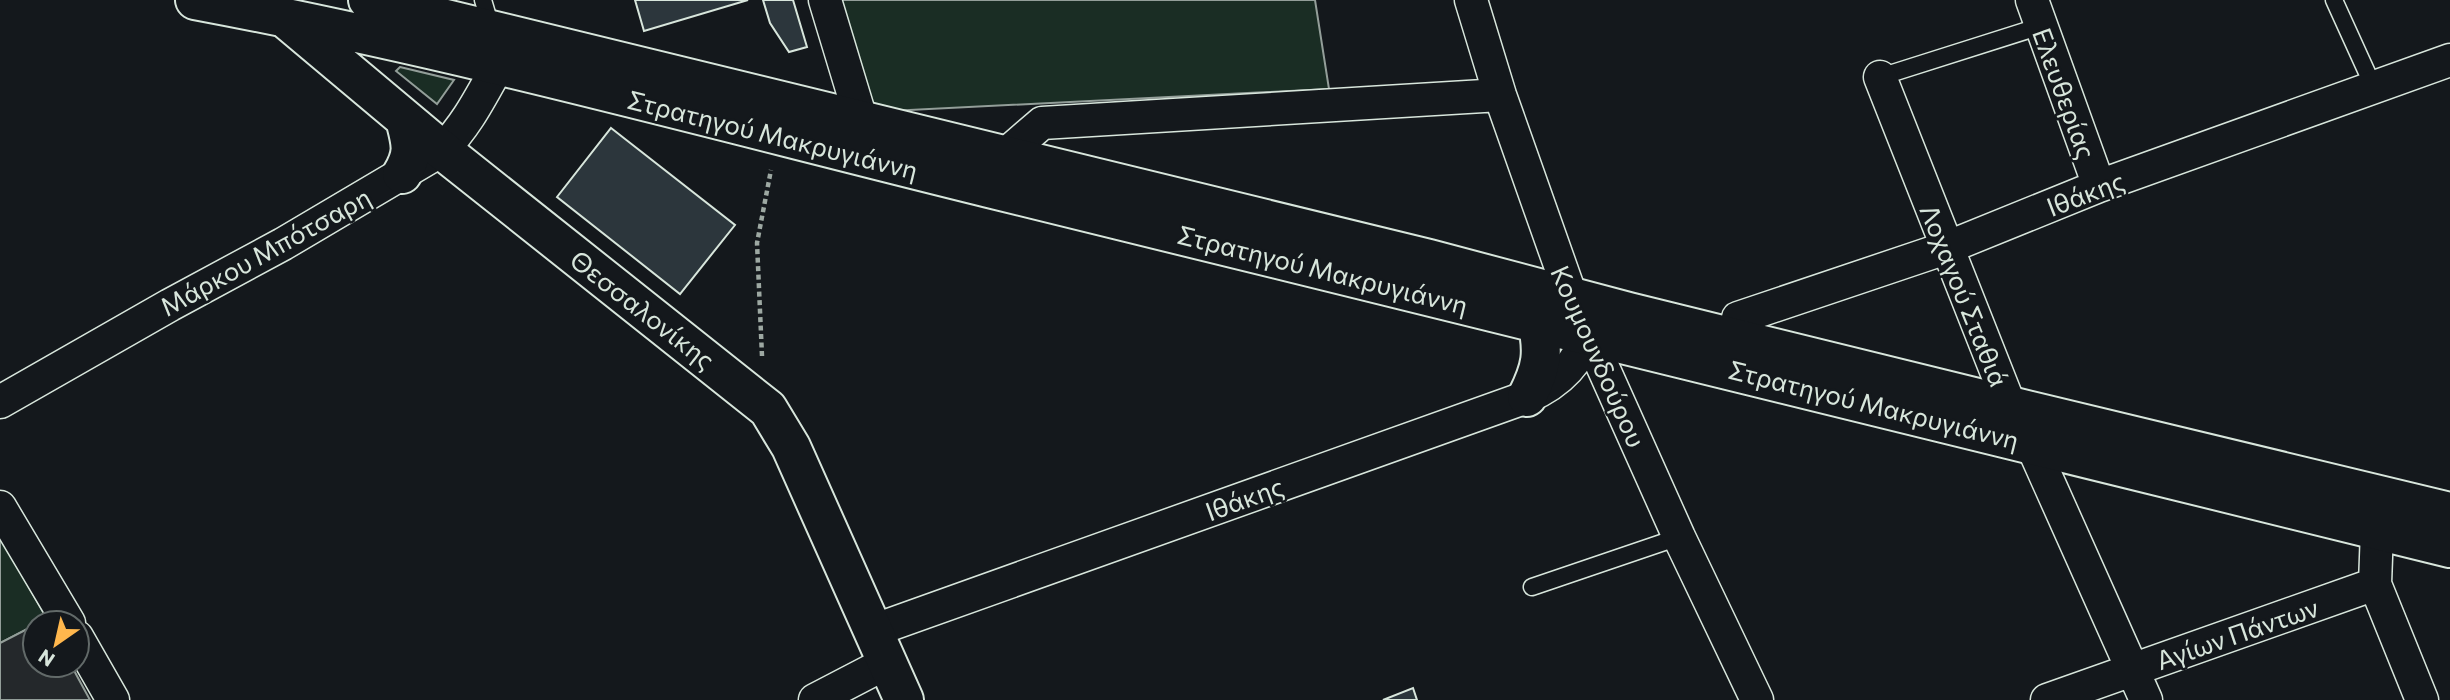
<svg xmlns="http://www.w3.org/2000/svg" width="2450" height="700" font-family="Commissioner,sans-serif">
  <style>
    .green { fill: #1a2d24; stroke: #939e99; stroke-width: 2 }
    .parking { fill: #24282b; stroke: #939e99; stroke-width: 2 }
    .building { fill: #2c363c; stroke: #d8e6dc; stroke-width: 2 }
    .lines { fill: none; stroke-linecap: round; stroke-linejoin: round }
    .lane-casing { stroke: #d8e6dc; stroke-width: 19 }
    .street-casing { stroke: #d8e6dc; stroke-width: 35 }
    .secondary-casing { stroke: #d8e6dc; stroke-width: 42 }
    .path { stroke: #9da8a2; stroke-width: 4.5; stroke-dasharray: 5 3.5; stroke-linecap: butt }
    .lane { stroke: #14181c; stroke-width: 16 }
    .street { stroke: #14181c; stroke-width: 32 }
    .secondary { stroke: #14181c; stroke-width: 38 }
    .labels { text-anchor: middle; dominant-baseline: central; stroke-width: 5; stroke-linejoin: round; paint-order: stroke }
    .street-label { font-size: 26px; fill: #d8e6dc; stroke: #14181c }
  </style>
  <rect width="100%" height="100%" fill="#14181c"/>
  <path class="green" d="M838 0H1315L1329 89 870 112Z
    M400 67 454 80 437 104 396 71Z
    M0 536 47 619 0 643Z"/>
  <path class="parking" d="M35 625V665H71L90 700H0V643Z"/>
  <path class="building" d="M635 0H748L644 31Z
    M763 0H793L807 47 789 52 770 23Z
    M611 128 735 225 680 294 557 197Z
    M1413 688 1417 700H1383Z"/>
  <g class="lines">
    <defs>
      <path id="lane" d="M483 0 491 27
        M2334 0 2374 88
        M1880 77 2041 26
        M1532 587 1679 537"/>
      <path id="street" d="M825 0 861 119 860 141
        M1471 0 1500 95 1571 296 1679 537 1757 700
        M2032 0 2099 186
        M1880 77 2010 406 2031 443 2146 700
        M1005 155 1042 123 1500 95
        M1734 337 1738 318 1946 248 2099 186 2450 60
        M0 402 170 305 283 244 442 150C467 125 481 96 498 66
        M0 507 69 623
        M2377 530 2375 584 2422 700
        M875 630 1527 397C1556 384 1579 365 1587 333
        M77 637 113 700
        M815 700 888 662
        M2047 700 2375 584"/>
      <path id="secondary" d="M195 0C462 50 725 123 989 188 1476 306 1963 426 2450 548
        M368 0 1429 259 1629 312 2010 406 2450 512
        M287 20 442 150 768 409 791 447 904 700
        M402 174C415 152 411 143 405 119
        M1527 397C1542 367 1544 353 1537 321"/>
    </defs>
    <use href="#lane" class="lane-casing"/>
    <use href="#street" class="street-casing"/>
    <use href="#secondary" class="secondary-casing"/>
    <path class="path" d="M762 356 757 243 771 170"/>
    <use href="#lane" class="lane"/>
    <use href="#street" class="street"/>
    <use href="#secondary" class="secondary"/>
  </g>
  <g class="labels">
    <g class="street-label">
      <text transform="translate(2065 93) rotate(70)">Ελευθερίας</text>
      <text transform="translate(773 134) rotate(14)">Στρατηγού Μακρυγιάννη</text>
      <text transform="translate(2085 193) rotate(-21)">Ιθάκης</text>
      <text transform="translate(265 251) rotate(-29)">Μάρκου Μπότσαρη</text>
      <text transform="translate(1323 269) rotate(14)">Στρατηγού Μακρυγιάννη</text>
      <text transform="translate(1965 295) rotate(68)">Λοχαγού Σταθιά</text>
      <text transform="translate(643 309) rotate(38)">Θεσσαλονίκης</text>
      <text transform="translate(1599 356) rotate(66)">Κουμουνδούρου</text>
      <text transform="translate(1874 404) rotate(14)">Στρατηγού Μακρυγιάννη</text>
      <text transform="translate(1244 498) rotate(-20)">Ιθάκης</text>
      <text transform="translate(2237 633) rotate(-19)">Αγίων Πάντων</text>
    </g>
  </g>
  <g transform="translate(56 644) rotate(214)"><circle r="33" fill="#14181c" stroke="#626a69" stroke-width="2"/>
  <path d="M0-5L12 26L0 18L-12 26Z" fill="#ffb74d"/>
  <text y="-10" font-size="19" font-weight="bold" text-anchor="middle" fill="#d8e6dc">N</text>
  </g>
</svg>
